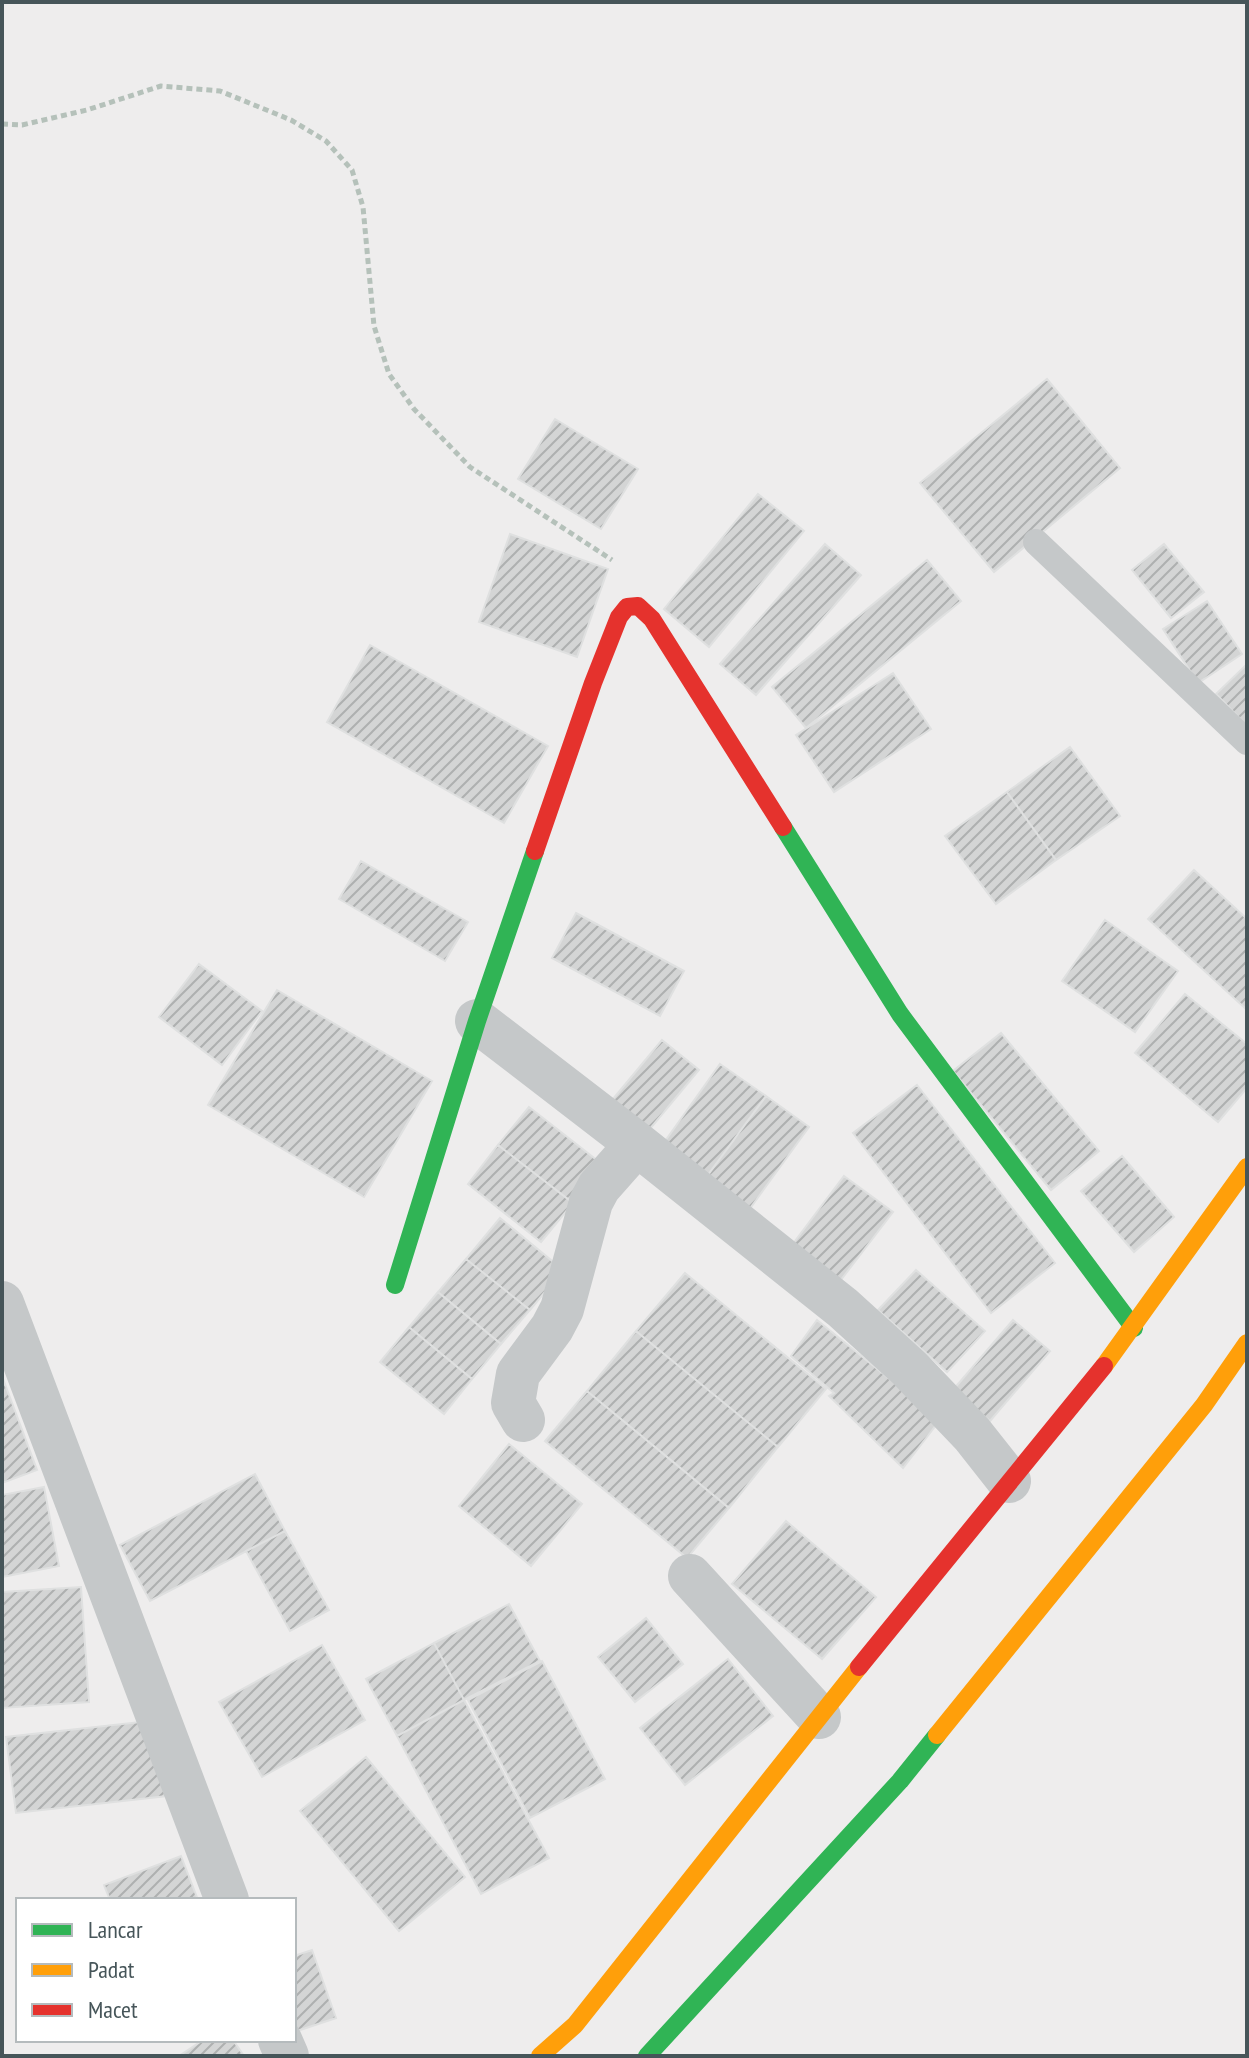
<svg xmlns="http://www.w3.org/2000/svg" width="1249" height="2058" font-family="'PT Sans Narrow',sans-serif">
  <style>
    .building { fill: url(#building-hatch); stroke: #dfe0e0; stroke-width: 2 }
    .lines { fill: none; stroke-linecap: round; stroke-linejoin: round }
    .path { stroke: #b5c1ba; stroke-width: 5; stroke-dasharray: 6 4; stroke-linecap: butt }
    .lane { stroke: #c5c8c9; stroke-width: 26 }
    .street { stroke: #c5c8c9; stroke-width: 44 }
    .fast { stroke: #30b455; stroke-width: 18 }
    .slow { stroke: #ff9f0a; stroke-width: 18 }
    .jam { stroke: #e5322d; stroke-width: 18 }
  </style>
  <defs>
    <pattern id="building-hatch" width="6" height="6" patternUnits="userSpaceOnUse" patternTransform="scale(2)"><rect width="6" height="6" fill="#d4d5d5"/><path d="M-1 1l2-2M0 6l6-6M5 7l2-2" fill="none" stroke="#aeb0b0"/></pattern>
  </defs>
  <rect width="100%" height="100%" fill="#eeeded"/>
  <path class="building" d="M1047 379 1120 468 994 572 920 483Z
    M555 419 638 469 601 529 518 479Z
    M758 494 804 531 709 647 664 609Z
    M510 534 608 569 577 657 479 622Z
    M825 544 861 575 756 695 720 664Z
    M1164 544 1204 592 1171 618 1132 570Z
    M927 560 961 601 806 728 772 687Z
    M1207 601 1242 654 1198 683 1163 629Z
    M370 645 548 746 504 823 327 722Z
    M1247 664V726L1216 694Z
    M893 673 931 729 834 792 796 735Z
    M1070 747 1120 816 1056 860 1007 792Z
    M1007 792 1056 860 996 904 945 836Z
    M361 861 468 922 445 961 339 899Z
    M1194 870 1247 919V1010L1148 919Z
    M576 913 684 971 660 1016 552 958Z
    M1105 920 1178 971 1135 1032 1062 981Z
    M199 964 262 1011 222 1065 159 1017Z
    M277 990 432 1081 364 1197 208 1105Z
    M1185 994 1247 1044V1088L1218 1122 1135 1053Z
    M1001 1033 1099 1151 1051 1190 953 1071Z
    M662 1040 699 1070 649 1130 613 1099Z
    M720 1064 766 1096 702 1183 658 1151Z
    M917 1085 1055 1263 991 1313 853 1133Z
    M766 1096 809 1127 746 1214 702 1183Z
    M529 1107 603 1165 573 1203 498 1145Z
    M498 1145 573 1203 541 1242 468 1184Z
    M1122 1156 1174 1217 1134 1252 1081 1191Z
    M844 1176 893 1212 837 1285 789 1249Z
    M500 1218 563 1270 530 1310 466 1259Z
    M466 1259 530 1310 501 1344 438 1292Z
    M916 1270 985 1331 947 1372 878 1310Z
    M685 1273 826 1389 778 1447 636 1331Z
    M438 1292 501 1344 472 1379 409 1327Z
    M817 1320 940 1420 903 1468 829 1396 834 1393 791 1356Z
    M1013 1320 1050 1351 990 1421 953 1390Z
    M409 1327 472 1379 444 1414 380 1362Z
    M636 1331 778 1447 729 1508 587 1391Z
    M2 1376 37 1470 2 1483Z
    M587 1391 729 1508 687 1558 545 1441Z
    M509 1444 582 1504 531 1566 459 1506Z
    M255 1474 285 1531 150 1601 120 1545Z
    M44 1487 59 1566 2 1577V1495Z
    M786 1521 876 1597 822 1659 732 1584Z
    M285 1531 329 1610 290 1631 246 1551Z
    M81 1587 89 1702 2 1708V1592Z
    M509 1604 540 1661 464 1700 434 1643Z
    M646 1618 683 1664 635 1702 598 1657Z
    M434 1643 464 1700 397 1736 366 1679Z
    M322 1645 365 1720 262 1777 219 1702Z
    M728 1659 773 1716 685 1785 640 1728Z
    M542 1661 605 1779 530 1818 468 1700Z
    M464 1700 549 1858 481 1894 397 1736Z
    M158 1720 167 1796 16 1813 6 1737Z
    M366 1757 465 1877 399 1931 300 1811Z
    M181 1856 198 1900H110L104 1885Z
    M312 1950 336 2018 294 2032V1956Z
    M203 2040H233L244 2056H179Z"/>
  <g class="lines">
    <path class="path" d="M2 124 22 125 87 110 161 86 220 91 291 120 326 141 352 170 363 207 374 326 389 374 414 409 470 467 612 560"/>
    <path class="lane" d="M1036 542 1247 742"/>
    <path class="street" d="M477 1021 637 1144 843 1308 910 1369 972 1434 1009 1481
      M2 1303 227 1900
      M523 1420 513 1403 518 1374 552 1328 562 1309 591 1202 599 1187 637 1144
      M690 1576 819 1717
      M280 2040 287 2056"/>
    <path class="fast" d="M783 827 900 1014 1134 1328
      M395 1285 477 1021 535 851
      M647 2056 900 1781 937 1735"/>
    <path class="slow" d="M1104 1366 1247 1167
      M937 1735 1204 1405 1247 1343
      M540 2056 575 2025 859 1667"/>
    <path class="jam" d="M535 851 593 683 619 617 627 607 638 606 652 619 783 827
      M859 1667 1104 1366"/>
  </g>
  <rect width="1249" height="2058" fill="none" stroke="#465559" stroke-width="8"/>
  <rect x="16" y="1898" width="280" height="144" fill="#ffffff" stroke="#b5bbbd" stroke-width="2"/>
  <rect x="32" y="1924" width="40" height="12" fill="#30b455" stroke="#b5bbbd" stroke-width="2"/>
  <text x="88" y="1938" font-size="24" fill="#465559">Lancar</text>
  <rect x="32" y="1964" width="40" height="12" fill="#ff9f0a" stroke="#b5bbbd" stroke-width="2"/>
  <text x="88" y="1978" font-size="24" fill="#465559">Padat</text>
  <rect x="32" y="2004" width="40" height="12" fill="#e5322d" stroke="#b5bbbd" stroke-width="2"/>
  <text x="88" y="2018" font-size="24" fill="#465559">Macet</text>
</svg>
